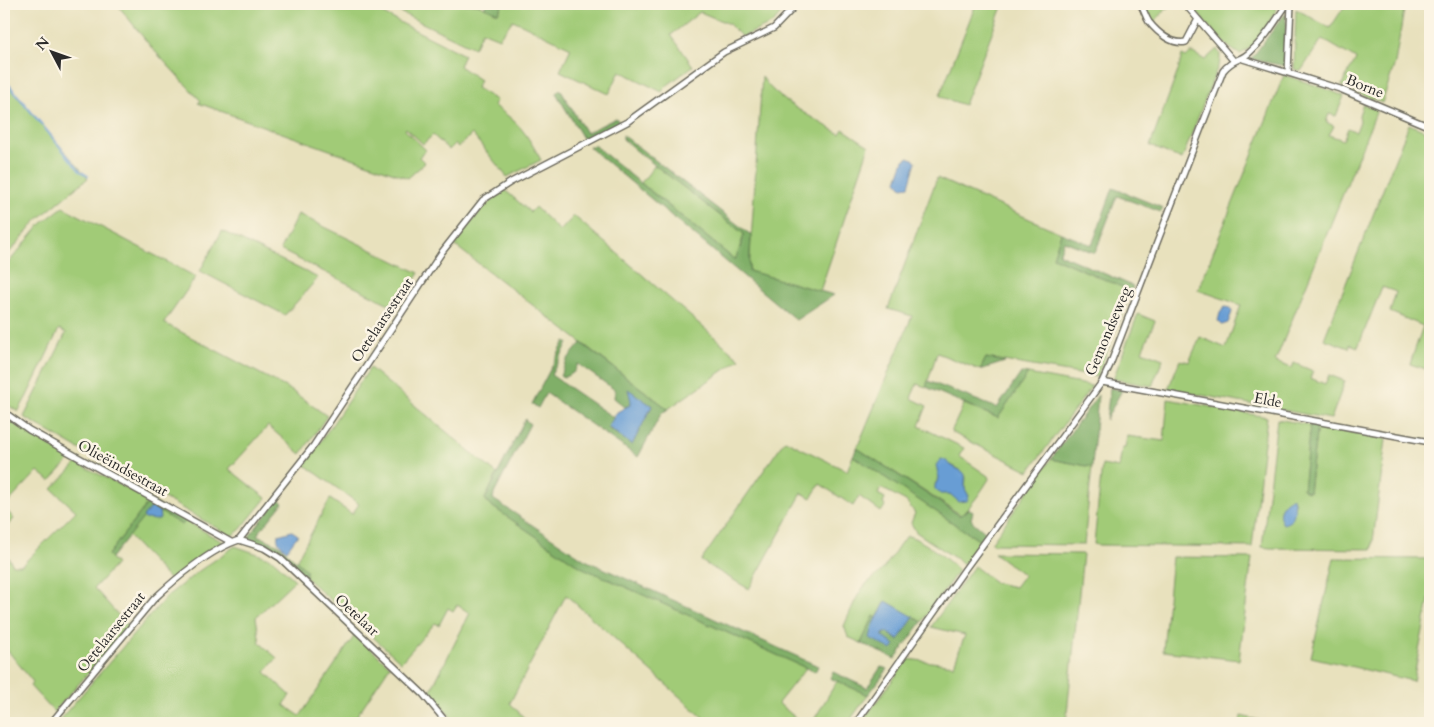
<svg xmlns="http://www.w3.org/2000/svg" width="1434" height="727" font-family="Cardo,serif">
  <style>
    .green { fill: #a1cb77; stroke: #667b51; fill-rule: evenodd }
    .forest { fill: #80af68; stroke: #566d4a }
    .water { fill: #679dd4; stroke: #496480 }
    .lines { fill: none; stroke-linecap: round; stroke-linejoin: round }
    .stream { stroke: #679dd4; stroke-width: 2 }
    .minor-casing { stroke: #6d6b5e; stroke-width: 8 }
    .minor { stroke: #fff; stroke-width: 5 }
    .labels { text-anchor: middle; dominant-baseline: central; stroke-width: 5; stroke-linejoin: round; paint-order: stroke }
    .street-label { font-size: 15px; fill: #2b2b2b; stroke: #fcf5e5 }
  </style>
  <rect width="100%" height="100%" fill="#fcf5e5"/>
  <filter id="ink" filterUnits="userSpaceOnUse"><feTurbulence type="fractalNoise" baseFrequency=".02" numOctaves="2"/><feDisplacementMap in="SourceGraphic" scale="10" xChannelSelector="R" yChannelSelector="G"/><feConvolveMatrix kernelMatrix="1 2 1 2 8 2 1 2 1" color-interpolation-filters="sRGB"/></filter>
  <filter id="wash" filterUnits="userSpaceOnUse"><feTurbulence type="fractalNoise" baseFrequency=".0096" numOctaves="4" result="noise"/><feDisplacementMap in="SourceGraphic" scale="20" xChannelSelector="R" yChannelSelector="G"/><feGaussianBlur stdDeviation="1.12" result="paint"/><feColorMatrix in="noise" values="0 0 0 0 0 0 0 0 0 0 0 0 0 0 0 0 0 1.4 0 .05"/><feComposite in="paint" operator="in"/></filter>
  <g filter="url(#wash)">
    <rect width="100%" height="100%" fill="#e8e1bd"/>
    <path class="green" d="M117 4H364L464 55 459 66 480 80 476 88 496 100 494 106C520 123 526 133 541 160L507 177 472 134 458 147 455 144 449 150 433 135 423 144 406 128 405 130 426 150 419 157 425 163 408 178 198 103 201 101 151 47Z
      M383 4H478L498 13 503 4H789L773 23 742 37 729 24 700 12 671 35 693 66 665 87 662 92 620 71 609 94 560 71 571 48 513 20 499 38 482 31 474 48Z
      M976 4H1003L964 105 941 97 940 95Z
      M1143 4H1171L1152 24Z
      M1190 4H1271L1277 9C1268 23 1257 47 1240 54 1222 46 1203 19 1190 4Z
      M1346 4H1405L1395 63 1382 103 1341 86 1356 59 1322 39 1301 71 1294 69 1296 9 1330 28Z
      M1217 49 1220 54V61L1182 159 1150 146 1178 71 1182 55 1186 57 1190 53H1193L1205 60Z
      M1284 75 1321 87 1344 96 1336 116 1329 114 1326 122 1334 126 1329 135 1343 140 1348 128 1356 132 1360 121 1359 115 1363 104 1377 110 1275 362 1292 368 1294 363 1313 371 1310 378 1325 384 1329 375 1345 381 1331 419 1168 389 1180 360 1189 362 1200 337 1226 348 1241 305 1198 290Z
      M762 76C772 98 819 121 840 134L843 129 869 146 820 291 749 271Z
      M4 81 88 178 37 220 4 259Z
      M1409 124 1430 133V363L1428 370 1410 364 1423 326 1390 312 1396 292 1382 287 1358 347 1350 344 1349 348 1324 339Z
      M655 165 744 234 740 248 735 260 641 183Z
      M937 178 1061 233 1053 257 1131 291 1097 377 986 358 980 370 937 353 926 387 917 384 911 398 927 406 919 426 964 448 959 456 988 476 989 479C981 492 972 505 961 515L857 448 912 316 888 309ZM941 459 962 471 966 477 965 489 969 496H953L947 493 943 494 935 484 939 478Z
      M505 190 530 212 535 207 560 231 574 216 740 359 668 409 453 244 483 208Z
      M63 207 196 277 164 323 289 389 327 416 301 454 268 426 229 469 266 498 240 530 231 536 106 465 24 417 66 333 59 329 27 396 18 412 4 402V339L8 333 4 331V268L42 223Z
      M298 214 419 273 398 306 395 307 280 250Z
      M222 231 318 278 285 315 200 271Z
      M1138 314 1155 321 1142 351 1163 359 1152 386 1113 379Z
      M370 368 497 474 485 499 490 505 581 567 806 668 778 703 802 723 769 722 768 723H709L566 595 510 703 529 723H456L430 692 470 613 457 605 453 611 448 608 439 625 435 623 401 662 306 578V570L296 561 330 499 352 514 359 504 305 465Z
      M1028 374 1092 386 1029 471 951 432 964 404 998 418Z
      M1168 399 1267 417 1252 547 1097 545 1094 544 1102 465 1119 468 1122 448H1125L1127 436 1164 441Z
      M1277 419 1310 425 1303 490 1309 492 1317 426 1386 439 1372 549 1270 548 1262 547ZM1293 498 1295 505 1283 524C1275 512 1282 503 1293 498Z
      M8 420 71 459 50 481 38 471 4 507 14 519 4 529V424Z
      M785 440 847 471 853 456 980 541 964 564 916 532 911 523 915 513 906 501 881 488 878 494 885 498 883 503 885 506 881 512 859 496 853 506 820 484 811 498 802 493 749 589 701 561Z
      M1051 459 1092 467 1084 545 992 544 991 543Z
      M77 463 150 500 108 555 116 564 94 588 129 627 54 712 30 686 33 682 8 651 4 655V561L8 557 13 565H22L76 511 52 489Z
      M159 511 182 525 186 521 223 542 171 581 128 536 143 517 145 519 160 515Z
      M907 536C917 536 953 562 958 571L922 622 886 601 877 618 874 616 861 643 848 637 844 626C850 613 856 595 866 584 873 578 881 573 886 565 894 555 898 544 907 536Z
      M235 546 272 559 295 580 256 617 260 643 277 658 265 672 290 695 284 705 300 716 355 635 390 666 352 723H63L61 718 167 596 199 571Z
      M994 553 1083 554 1066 723H861L908 659 954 665 965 635 931 627 974 566 996 583 1015 587 1024 575Z
      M1172 557 1252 558 1239 660 1163 651Z
      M1334 558 1430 559V595L1413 681 1311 657Z
      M837 681 868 695 848 723H812Z
      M1241 716 1271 723H1240Z"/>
    <path class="forest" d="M486 4H503L498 13 484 7Z
      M1285 14 1286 15 1285 66 1251 59Z
      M560 89 586 133 616 118 620 123 584 140 556 93Z
      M623 135 751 235 749 271 834 295 796 320 589 147 594 145 735 260 740 248 744 234 638 152 623 139Z
      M1113 188 1163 208 1161 212 1117 196 1095 253 1064 241 1059 254 1133 286 1131 291 1053 257 1061 233 1092 245Z
      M565 341 568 343 551 375 614 418 608 428 632 445 652 406 628 390 632 401 630 405 625 407 614 398 615 390 578 364 574 372 565 377 560 376 567 360 581 343 668 409 661 414 638 457 546 393 538 408 532 404Z
      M986 358 1005 362 980 370Z
      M1021 373 1028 374 998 418 926 387 928 381 997 408Z
      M1110 388 1122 390 1106 420Z
      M1098 395 1092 467 1051 459Z
      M525 419 530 424 494 494 493 499 585 560 818 666 815 672 581 567 490 505 485 499Z
      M1310 425 1317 426 1309 492 1303 490Z
      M857 448 959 515H961L967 510 969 509 973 512 971 519 973 522 986 533 980 541 853 456Z
      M278 499 283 503 257 535 279 545 306 570V578L275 550 252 542 247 539Z
      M150 500 186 521 182 525 152 507 111 558 108 555Z
      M874 616 877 618 873 626 883 637V634L887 632 898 640 914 617 922 622 895 659 861 643Z
      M881 667 888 669 868 695 830 678 833 672 867 688Z"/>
    <path class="water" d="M909 157 916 161 909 186 902 187 897 181 904 160Z
      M1225 307 1230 308 1232 312 1228 323 1222 325 1218 321 1220 313Z
      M628 389 652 406 632 445 608 427 617 412 630 405 631 401Z
      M941 459C947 460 948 463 952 466 968 475 965 470 965 489L969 496 967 501 959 502 950 494H940L935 489V485L939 478 936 465Z
      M1293 497C1295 508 1297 521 1283 524 1275 512 1282 503 1293 497Z
      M152 507 159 511 160 519 156 520 145 519 143 517Z
      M292 531 298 535 287 550C282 546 276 542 278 535Z
      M886 601 914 617 898 640 887 632 883 634V637L895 645 892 650 870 638 873 626Z"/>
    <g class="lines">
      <path class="stream" d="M4 79 80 171 88 176"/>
    </g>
  </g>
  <g filter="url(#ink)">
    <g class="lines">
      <defs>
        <path id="minor" d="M1140 4C1144 9 1145 16 1149 22 1158 33 1172 45 1186 42L1198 19
          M1185 4 1233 60
          M1243 59 1340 89 1430 127
          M1288 72 1291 4
          M1102 382 1430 442
          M4 412 29 430 231 542
          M239 540 264 548 280 558 423 694 447 723
          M51 723 154 599C175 579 211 549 239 540L314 445 442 252 483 200 511 182 627 122 724 52 774 28 797 4
          M856 723 965 569 1102 382 1110 365 1223 71C1234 57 1241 62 1251 51 1266 38 1276 20 1287 4"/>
      </defs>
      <use href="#minor" class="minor-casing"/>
      <use href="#minor" class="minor"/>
    </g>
  </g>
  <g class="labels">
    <g class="street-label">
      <text transform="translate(1365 86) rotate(22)">Borne</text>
      <text transform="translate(382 320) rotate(-56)">Oetelaarsestraat</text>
      <text transform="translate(1108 331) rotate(-67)">Gemondseweg</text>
      <text transform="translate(1268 400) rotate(11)">Elde</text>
      <text transform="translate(123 468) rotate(29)">Olieëindsestraat</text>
      <text transform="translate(357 615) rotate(43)">Oetelaar</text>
      <text transform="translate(111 632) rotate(-51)">Oetelaarsestraat</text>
    </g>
  </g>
  <rect width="1434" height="727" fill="none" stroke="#fcf5e5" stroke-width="20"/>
  <g transform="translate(52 52) rotate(311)" stroke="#fcf5e5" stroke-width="4" paint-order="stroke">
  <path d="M0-4L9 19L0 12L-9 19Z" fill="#2b2b2b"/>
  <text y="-8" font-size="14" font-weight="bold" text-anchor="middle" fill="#2b2b2b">N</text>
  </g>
</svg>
